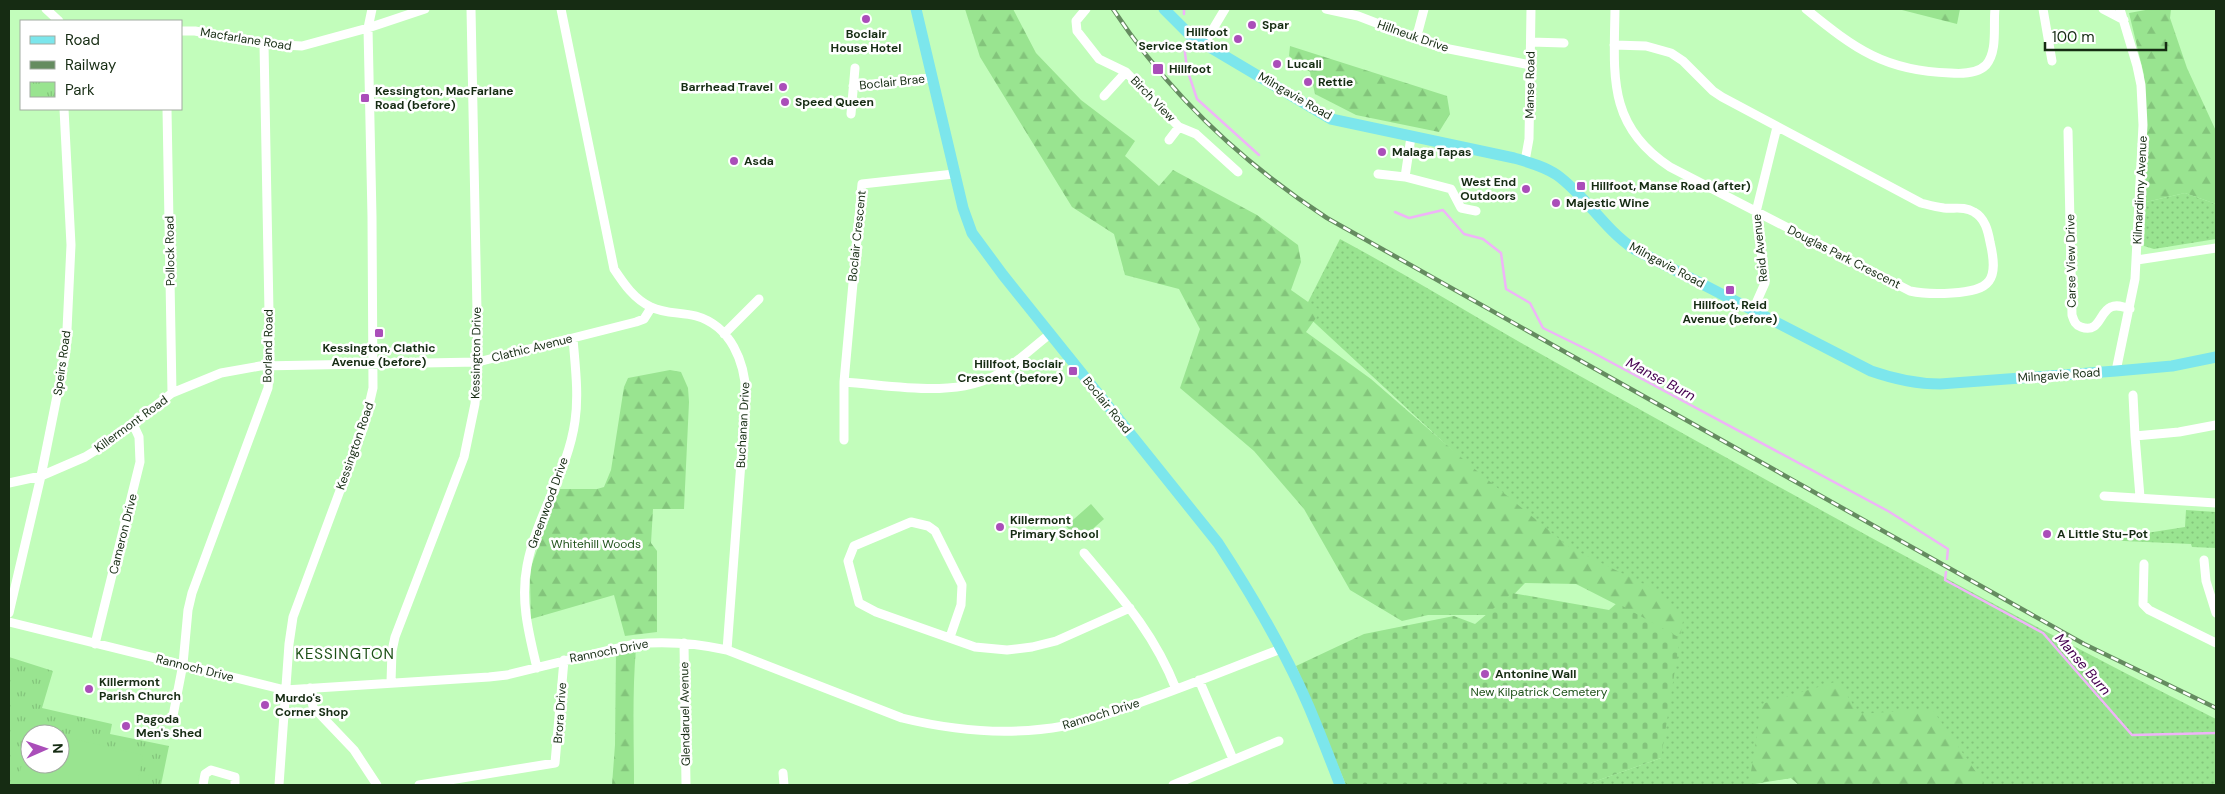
<svg xmlns="http://www.w3.org/2000/svg" width="2225" height="794" font-family="'DM Sans',sans-serif">
  <style>
    .grass { fill: url(#grass-dots) }
    .forest { fill: url(#forest-firs) }
    .cemetery { fill: url(#cemetery-stones) }
    .park { fill: url(#park-tufts); fill-rule: evenodd }
    .garden { fill: #99e490 }
    .lines { fill: none; stroke-linecap: round; stroke-linejoin: round }
    .stream { stroke: #efb4f8; stroke-width: 2.5 }
    .minor { stroke: #fff; stroke-width: 9 }
    .major { stroke: #7ce6ec; stroke-width: 11 }
    .rail-casing { stroke: #658c60; stroke-width: 4.5 }
    .rail { stroke: #fff; stroke-width: 2.5; stroke-dasharray: 8; stroke-linecap: butt }
    .poi-dot { fill: #aa4eb9; stroke: #fff; stroke-width: 2 }
    .labels { text-anchor: middle; dominant-baseline: central; stroke-width: 5; stroke-linejoin: round; paint-order: stroke }
    .poi-label { font-size: 12px; font-weight: bold; fill: #162c13; stroke: #fff; text-anchor: start }
    .street-label { font-size: 12px; fill: #162c13; stroke: #fff }
    .park-label { font-size: 12px; fill: #20531b; stroke: #fff }
    .water-label { font-size: 14px; font-style: italic; fill: #450050; stroke: #fff }
    .quarter-label { font-size: 15px; letter-spacing: 1px; fill: #1c5116; stroke: #fff }
  </style>
  <defs>
    <pattern id="grass-dots" width="8" height="8" patternUnits="userSpaceOnUse" patternTransform="scale(1.25)"><rect width="8" height="8" fill="#99e490"/><path d="M2 2h.1M6 6h.1" fill="none" stroke="#83c47b" stroke-width="1.8" stroke-linecap="round"/></pattern>
    <pattern id="forest-firs" width="22" height="20" patternUnits="userSpaceOnUse" patternTransform="scale(1.25)"><rect width="22" height="20" fill="#99e490"/><path d="M5 1l3.5 6h-7zM16 11l3.5 6h-7z" fill="#83c47b"/></pattern>
    <pattern id="cemetery-stones" width="16" height="16" patternUnits="userSpaceOnUse" patternTransform="scale(1.25)"><rect width="16" height="16" fill="#99e490"/><path d="M2 7V4a2 2 0 0 1 4 0v3zM10 15v-3a2 2 0 0 1 4 0v3z" fill="#83c47b"/></pattern>
    <pattern id="park-tufts" width="24" height="20" patternUnits="userSpaceOnUse" patternTransform="scale(1.25)"><rect width="24" height="20" fill="#99e490"/><path d="M3 7l-1-3M5 7V3M7 7l1-3M15 17l-1-3M17 17v-4M19 17l1-3" fill="none" stroke="#83c47b"/></pattern>
  </defs>
  <rect width="100%" height="100%" fill="#c2fdbb"/>
  <path class="grass" d="M2185 193 2216 204V239L2154 249 2144 246 2146 202Z
    M1340 239C1418 281 1493 328 1571 371 1784 490 1998 610 2216 719V785H1799L1791 778 1749 785H1585L1661 758 1617 603 1303 312Z
    M2186 510 2216 512V548L2192 547 2191 544 2102 540 2185 527Z"/>
  <path class="forest" d="M965 9H1013L1036 53 1081 100 1135 141 1125 156 1159 186 1173 170 1257 215 1298 245 1301 262 1291 290 1321 311 1306 332 1371 379 1471 466 1569 547 1656 590 1683 621 1680 637 1576 584 1525 583 1494 615H1428L1402 621 1350 590 1304 509 1254 451 1180 388 1200 329 1179 289 1125 275 1114 234 1072 207 980 57Z
    M1898 9H1960L1957 24Z
    M2151 9H2171L2170 18 2187 68 2216 131V204L2185 193 2146 202 2144 75 2129 13Z
    M1290 46 1447 96 1450 114 1439 132 1356 115 1315 94 1310 72 1289 56Z
    M670 370 681 372 688 388 689 402 684 509H653L651 543 657 551V632L625 636 614 595 531 619 530 580 531 567 559 489H597L604 487 611 470 624 387 628 378Z
    M636 648C632 694 634 739 634 785H612L615 745 616 651Z
    M1838 681 1859 714 1932 709 1985 785H1799L1791 778 1749 784 1762 704Z"/>
  <path class="cemetery" d="M1512 593 1609 610 1617 603 1680 638 1661 758 1585 785H1346L1296 666 1364 634 1454 616 1475 624Z"/>
  <path class="park" d="M9 657 53 671 42 708 112 724 110 734 169 746 161 785H9ZM30 734H60V764H30Z"/>
  <path class="garden" d="M1091 504 1104 519 1079 541 1066 526Z
    M30 729 50 734H30V764H60V736L143 755 137 785H17Z"/>
  <g class="lines">
    <path class="stream" d="M1184 14V9
      M1184 45 1187 69 1197 99 1259 155
      M1395 212 1409 218 1443 210 1464 234 1483 239 1501 253 1506 289 1530 303 1543 328 1590 351 1888 511 1948 549 1947 559
      M1946 572 1945 580 2043 633 2132 735 2216 733"/>
    <path class="minor" d="M46 9 59 21
      M561 9 614 269C624 284 634 299 651 307 665 314 681 312 696 316 731 326 745 362 746 395L727 650
      M1086 9 1076 21 1077 31 1099 59 1126 72 1179 127 1196 134 1238 172
      M1326 9 1358 16 1439 47 1530 65
      M1806 9C1855 49 1885 71 1950 73 1962 74 1977 74 1986 65 1998 51 1993 26 1995 9
      M2043 9 2052 61
      M2103 9 2124 20
      M181 31H195L264 44 302 46 368 28 425 9
      M1416 39 1424 9
      M1531 42 1564 43
      M1204 44 1225 9
      M1614 45 1646 46 1671 53 1683 61 1713 91 1722 97 1921 203C1929 205 1936 207 1944 208 1955 209 1964 206 1974 212 1985 218 1988 231 1990 242 1999 280 1991 291 1952 293 1937 294 1924 294 1910 291L1670 167C1607 126 1614 75 1615 9
      M853 86 931 78
      M1104 96 1126 72
      M167 109 172 393
      M851 114 855 68
      M2068 131 2072 315C2074 321 2075 325 2081 327 2100 334 2099 312 2111 307 2117 304 2124 307 2130 309
      M1169 140 1179 127
      M1525 161 1529 139 1531 9
      M1378 174 1405 177 1451 189 1461 208 1476 211
      M1405 177 1411 137
      M2137 260 2216 248
      M1753 310 1765 283 1756 212 1777 127
      M724 334 759 299
      M2116 371 2135 279 2143 125 2141 85 2137 66 2120 9
      M844 382C891 385 956 399 998 374 1017 363 1033 347 1050 334
      M2133 395 2135 436
      M844 440V382L862 184 954 174
      M9 483 41 476 85 457 109 442 172 393 221 373 260 366 478 362 636 322 644 319 651 308
      M2104 496 2216 503
      M2140 497 2135 436 2179 432 2216 425
      M1084 553C1122 598 1154 633 1176 689
      M2204 560 2206 581 2216 613
      M2144 564 2143 604 2149 610 2216 643
      M9 613 41 476 66 351 71 245 64 109
      M9 622 285 690 489 677 507 675 634 644C666 641 696 643 727 650L902 718C955 731 1010 736 1064 726 1092 720 1120 710 1147 700 1192 684 1236 666 1281 649
      M950 637 961 605 962 585 935 531 928 526 911 522 854 546 848 561 859 603 876 612 975 647 1007 650 1032 647 1056 641 1130 608
      M684 643 686 785
      M95 644 140 462 139 437 133 424
      M537 668C529 634 520 601 527 566 536 516 568 472 575 421 579 394 575 365 573 338
      M1199 680 1233 759
      M391 682 392 651 395 637 464 457 475 404 478 362 471 9
      M310 688 313 707 354 750 377 785
      M172 721 183 664 188 610 192 593 268 388 270 366 264 44
      M783 773 784 785
      M203 785 205 774 211 770 235 777V785
      M279 785 289 644 293 617 364 426 373 388 372 217 368 28 372 9
      M419 785 555 763 564 660
      M1173 785 1279 741"/>
    <path class="major" d="M916 9 963 208 972 233 1003 275 1218 543C1252 595 1284 649 1309 707 1320 733 1330 759 1340 785
      M1164 9 1191 36 1331 119 1514 158C1528 162 1544 166 1557 175 1586 196 1604 229 1634 249L1871 371C1894 379 1915 384 1940 384L2116 371 2172 366 2216 357"/>
    <defs>
      <path id="rail" d="M1113 9C1169 94 1241 162 1327 218L2084 644 2216 708"/>
    </defs>
    <use href="#rail" class="rail-casing"/>
    <use href="#rail" class="rail"/>
  </g>
  <g class="poi-dot">
    <circle cx="866" cy="19" r="5"/>
    <circle cx="1252" cy="25" r="5"/>
    <circle cx="1238" cy="39" r="5"/>
    <circle cx="1277" cy="64" r="5"/>
    <rect x="1152" y="63" width="12" height="12" rx="2.5"/>
    <circle cx="1308" cy="82" r="5"/>
    <circle cx="783" cy="87" r="5"/>
    <rect x="360" y="93" width="10" height="10" rx="2.5"/>
    <circle cx="785" cy="102" r="5"/>
    <circle cx="1382" cy="152" r="5"/>
    <circle cx="734" cy="161" r="5"/>
    <rect x="1576" y="181" width="10" height="10" rx="2.5"/>
    <circle cx="1526" cy="189" r="5"/>
    <circle cx="1556" cy="203" r="5"/>
    <rect x="1725" y="285" width="10" height="10" rx="2.5"/>
    <rect x="374" y="328" width="10" height="10" rx="2.5"/>
    <rect x="1068" y="366" width="10" height="10" rx="2.5"/>
    <circle cx="1000" cy="527" r="5"/>
    <circle cx="2047" cy="534" r="5"/>
    <circle cx="1485" cy="674" r="5"/>
    <circle cx="89" cy="689" r="5"/>
    <circle cx="265" cy="705" r="5"/>
    <circle cx="126" cy="726" r="5"/>
  </g>
  <g class="labels">
    <g class="poi-label">
      <text x="1262" y="25">Spar</text>
      <text x="1228" y="32" text-anchor="end">Hillfoot<tspan x="1228" dy="14">Service Station</tspan></text>
      <text x="866" y="34" text-anchor="middle">Boclair<tspan x="866" dy="14">House Hotel</tspan></text>
      <text x="1287" y="64">Lucali</text>
      <text x="1169" y="69">Hillfoot</text>
      <text x="1318" y="82">Rettie</text>
      <text x="773" y="87" text-anchor="end">Barrhead Travel</text>
      <text x="375" y="91">Kessington, MacFarlane<tspan x="375" dy="14">Road (before)</tspan></text>
      <text x="795" y="102">Speed Queen</text>
      <text x="1392" y="152">Malaga Tapas</text>
      <text x="744" y="161">Asda</text>
      <text x="1516" y="182" text-anchor="end">West End<tspan x="1516" dy="14">Outdoors</tspan></text>
      <text x="1591" y="186">Hillfoot, Manse Road (after)</text>
      <text x="1566" y="203">Majestic Wine</text>
      <text x="1730" y="305" text-anchor="middle">Hillfoot, Reid<tspan x="1730" dy="14">Avenue (before)</tspan></text>
      <text x="379" y="348" text-anchor="middle">Kessington, Clathic<tspan x="379" dy="14">Avenue (before)</tspan></text>
      <text x="1063" y="364" text-anchor="end">Hillfoot, Boclair<tspan x="1063" dy="14">Crescent (before)</tspan></text>
      <text x="1010" y="520">Killermont<tspan x="1010" dy="14">Primary School</tspan></text>
      <text x="2057" y="534">A Little Stu-Pot</text>
      <text x="1495" y="674">Antonine Wall</text>
      <text x="99" y="682">Killermont<tspan x="99" dy="14">Parish Church</tspan></text>
      <text x="275" y="698">Murdo's<tspan x="275" dy="14">Corner Shop</tspan></text>
      <text x="136" y="719">Pagoda<tspan x="136" dy="14">Men's Shed</tspan></text>
    </g>
    <g class="street-label">
      <text transform="translate(1413 36) rotate(19)">Hillneuk Drive</text>
      <text transform="translate(246 39) rotate(9)">Macfarlane Road</text>
      <text transform="translate(892 82) rotate(-6)">Boclair Brae</text>
      <text transform="translate(1530 85) rotate(-89)">Manse Road</text>
      <text transform="translate(1295 96) rotate(30)">Milngavie Road</text>
      <text transform="translate(1153 99) rotate(46)">Birch View</text>
      <text transform="translate(2140 190) rotate(-87)">Kilmardinny Avenue</text>
      <text transform="translate(857 236) rotate(-84)">Boclair Crescent</text>
      <text transform="translate(1760 248) rotate(-96)">Reid Avenue</text>
      <text transform="translate(170 251) rotate(-91)">Pollock Road</text>
      <text transform="translate(1844 257) rotate(27)">Douglas Park Crescent</text>
      <text transform="translate(2071 261) rotate(-91)">Carse View Drive</text>
      <text transform="translate(1667 265) rotate(28)">Milngavie Road</text>
      <text transform="translate(268 346) rotate(-89)">Borland Road</text>
      <text transform="translate(532 348) rotate(-14)">Clathic Avenue</text>
      <text transform="translate(476 353) rotate(-89)">Kessington Drive</text>
      <text transform="translate(62 363) rotate(-82)">Speirs Road</text>
      <text transform="translate(2059 375) rotate(-4)">Milngavie Road</text>
      <text transform="translate(1107 405) rotate(51)">Boclair Road</text>
      <text transform="translate(131 424) rotate(-36)">Killermont Road</text>
      <text transform="translate(743 425) rotate(-87)">Buchanan Drive</text>
      <text transform="translate(355 446) rotate(-71)">Kessington Road</text>
      <text transform="translate(548 503) rotate(-70)">Greenwood Drive</text>
      <text transform="translate(123 534) rotate(-76)">Cameron Drive</text>
      <text transform="translate(609 651) rotate(-11)">Rannoch Drive</text>
      <text transform="translate(195 668) rotate(14)">Rannoch Drive</text>
      <text transform="translate(560 713) rotate(-86)">Brora Drive</text>
      <text transform="translate(685 714) rotate(-91)">Glendaruel Avenue</text>
      <text transform="translate(1101 714) rotate(-17)">Rannoch Drive</text>
    </g>
    <g class="park-label">
      <text x="596" y="544">Whitehill Woods</text>
      <text x="1539" y="692">New Kilpatrick Cemetery</text>
    </g>
    <g class="water-label">
      <text transform="translate(1661 379) rotate(28)">Manse Burn</text>
      <text transform="translate(2083 664) rotate(49)">Manse Burn</text>
    </g>
    <g class="quarter-label">
      <text x="345" y="654">KESSINGTON</text>
    </g>
  </g>
  <rect width="2225" height="794" fill="none" stroke="#162c13" stroke-width="20"/>
  <rect x="20" y="20" width="162" height="90" fill="#ffffff" stroke="#a2aba1"/>
  <rect x="30" y="36" width="25" height="8" fill="#7ce6ec" stroke="#a2aba1"/>
  <text x="65" y="45" font-size="15" fill="#162c13">Road</text>
  <rect x="30" y="61" width="25" height="8" fill="#658c60" stroke="#a2aba1"/>
  <text x="65" y="70" font-size="15" fill="#162c13">Railway</text>
  <rect x="30" y="82" width="25" height="15" fill="url(#park-tufts)" stroke="#a2aba1"/>
  <text x="65" y="95" font-size="15" fill="#162c13">Park</text>
  <g transform="translate(45 749) rotate(88)"><circle r="24" fill="#ffffff" stroke="#a2aba1"/>
  <path d="M0-4L9 19L0 12L-9 19Z" fill="#aa4eb9"/>
  <text y="-8" font-size="14" font-weight="bold" text-anchor="middle" fill="#162c13">N</text>
  </g>
  <path d="M2045 42v8h121v-8" fill="none" stroke="#162c13" stroke-width="2.5"/>
  <text x="2052" y="42" font-size="15" fill="#162c13" stroke="#ffffff" stroke-width="4" paint-order="stroke">100 m</text>
</svg>
